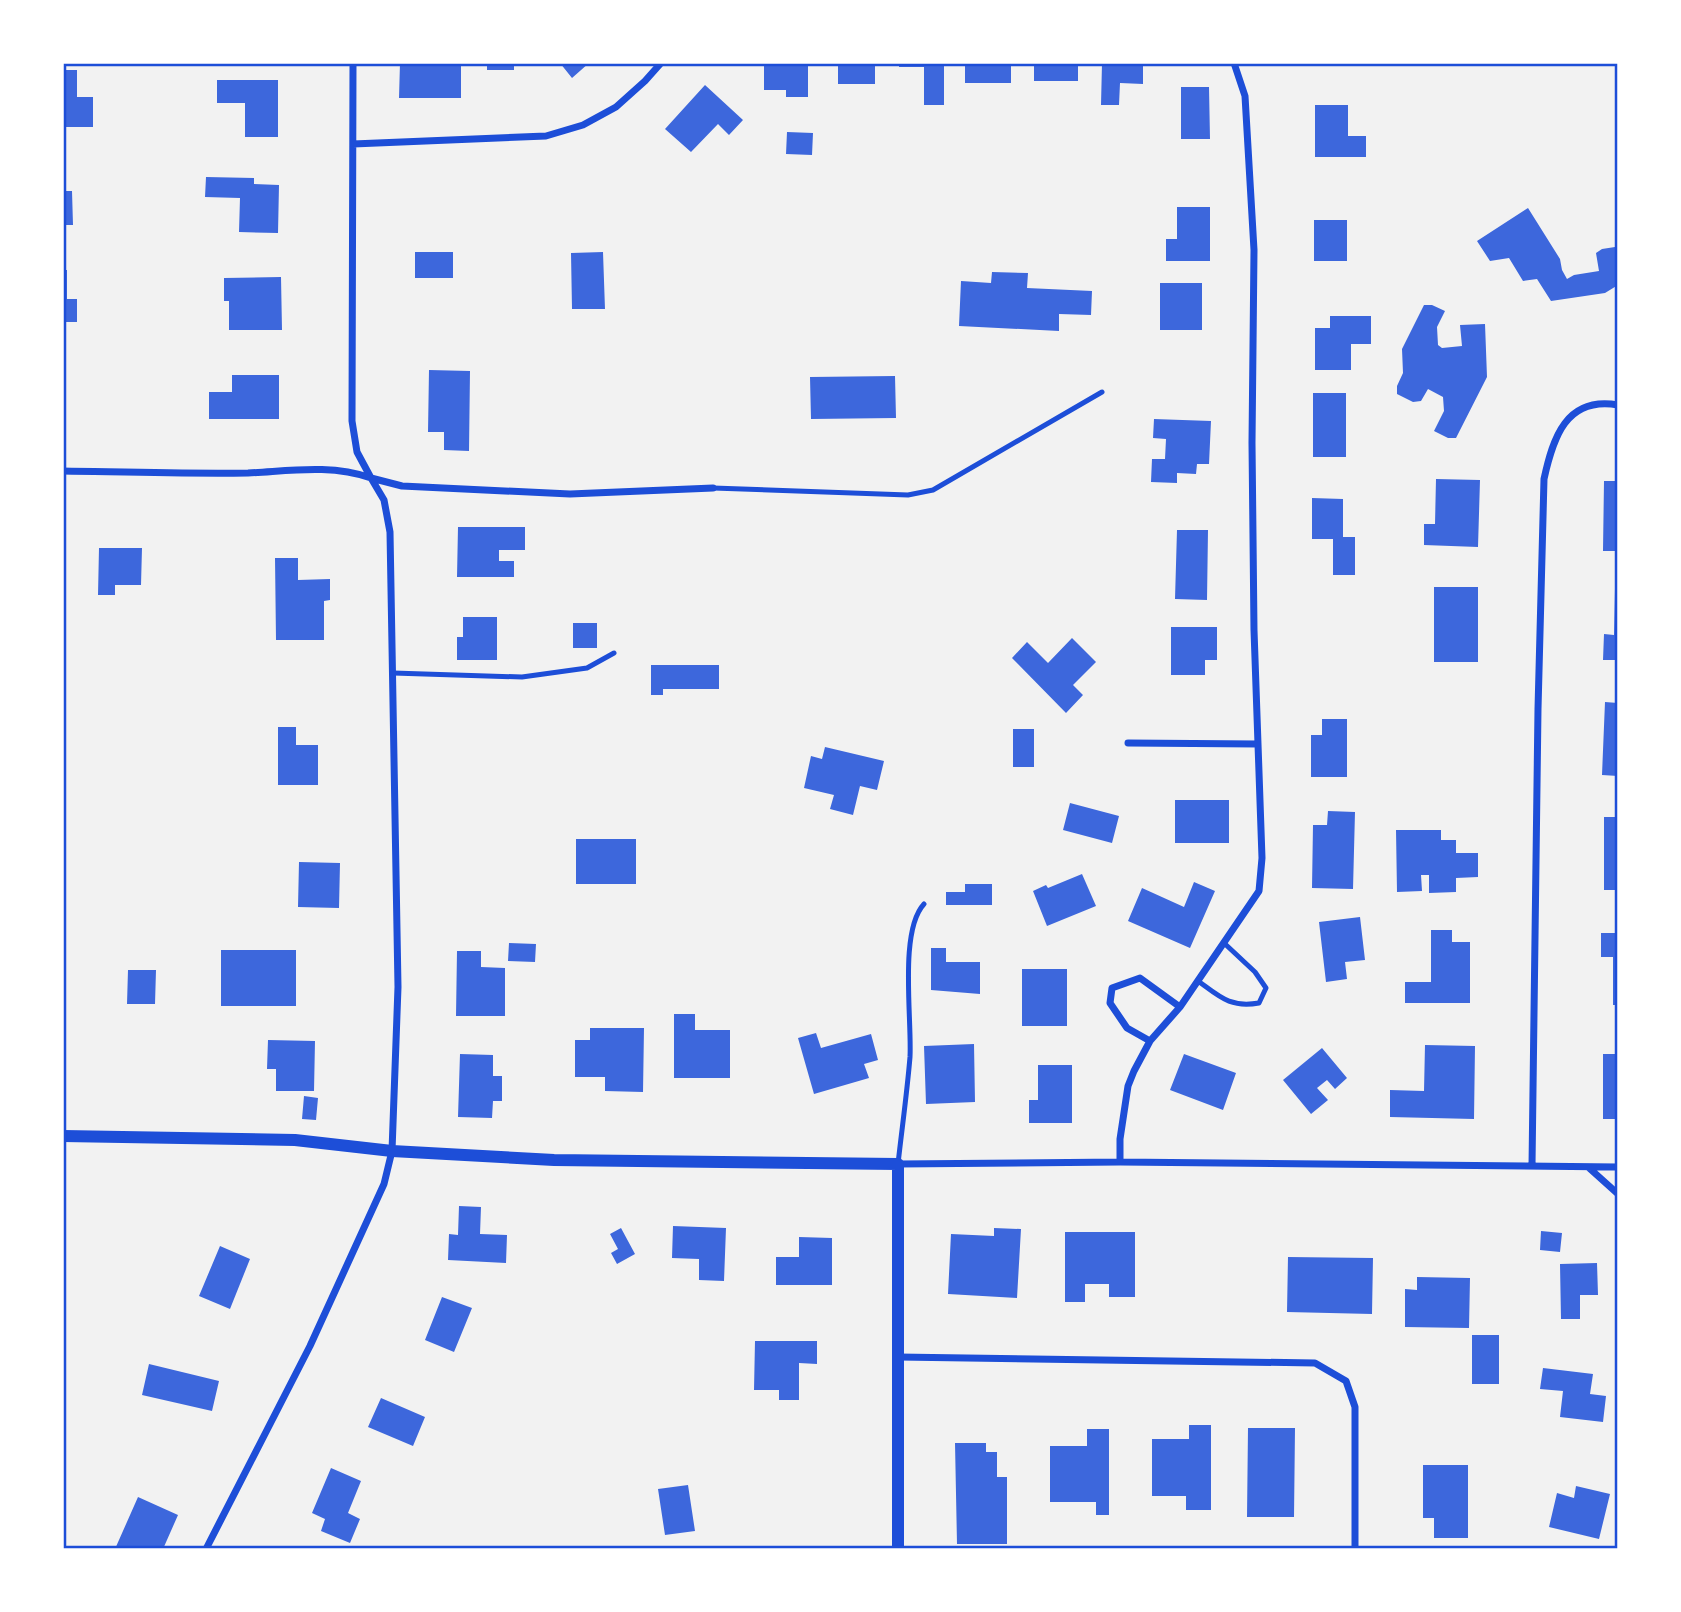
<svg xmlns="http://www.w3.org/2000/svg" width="1681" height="1612" font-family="'Exo 2',sans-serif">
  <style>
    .building { fill: #3d67dc }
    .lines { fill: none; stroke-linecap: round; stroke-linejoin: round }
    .service { stroke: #1d4ed8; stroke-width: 5 }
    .minor { stroke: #1d4ed8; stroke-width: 7 }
    .tertiary { stroke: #1d4ed8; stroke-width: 12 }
    .neatline { fill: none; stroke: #1d4ed8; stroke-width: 2.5 }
  </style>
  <rect width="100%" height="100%" fill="#f2f2f2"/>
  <path class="building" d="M400 63H461V98H399Z
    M487 63H514V70H487Z
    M560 63H589L572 78Z
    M764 63H808V97H786V90H764Z
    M838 63H875V84H838Z
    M899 63H944V105H924V67H899Z
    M965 63H1011V83H965Z
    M1034 63H1078V81H1034Z
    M1102 63H1143V84L1120 83 1119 105H1101Z
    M63 70H77V97H93V127H63Z
    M217 80H278V137H245V103H217Z
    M705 85 743 120 729 135 718 124 691 152 665 129Z
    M1181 87H1209L1210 139H1181Z
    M1315 105H1348V136H1366V157H1315Z
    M787 132 813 133 812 155 786 154Z
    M206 177 254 178V184L279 185 278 233 239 232 240 198 205 197Z
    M63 191H72L73 225H63Z
    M1177 207H1210V261H1166V239H1177Z
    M1528 208 1560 259 1562 270 1567 279 1574 275 1599 271 1596 253 1602 249 1615 247 1618 252V285L1605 293 1551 301 1537 279 1523 281 1509 258 1490 261 1477 241Z
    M1314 220H1347V261H1314Z
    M415 252H453V278H415Z
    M603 252 605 309H572L571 253Z
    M63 270H67V299H77V322H63Z
    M992 272 1028 273 1027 288 1092 291 1091 315 1059 314V331L959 326 961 281 991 283Z
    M281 277 282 330H229V301H224V278Z
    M1160 283H1202V330H1160Z
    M1424 305H1432L1445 311 1437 327 1438 345 1442 348 1462 346 1460 325 1485 324 1487 377 1456 438H1448L1434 431 1444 411 1443 397 1428 389 1421 401 1413 402 1397 394V386L1403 373 1402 349Z
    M1330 316H1371V344H1351V370H1315V328H1330Z
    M429 370 470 371 469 451 444 450V432H428Z
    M232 375H279V419H209V392H232Z
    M895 376 896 418 811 419 810 377Z
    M1313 393H1346V457H1313Z
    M1154 419 1211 421 1209 464H1197L1196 474 1177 473V483L1151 482 1152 459H1165L1166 439 1153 438Z
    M1436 479 1480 480 1478 547 1424 545V524H1435Z
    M1604 481H1618V551H1603Z
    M1312 498 1343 499V537H1355V575H1333V539H1312Z
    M458 527H525V550H499V561H514V577H457Z
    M1177 530H1208L1207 600 1175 599Z
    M99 548H142L141 585H115V595H98Z
    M275 558H298V580L330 579V600L324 601V640H276Z
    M1434 587H1478V662H1434Z
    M1615 589H1618V660H1603L1604 634 1614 635Z
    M463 617H497V660H457V637H463Z
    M573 623H597V648H573Z
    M1171 627H1217V660H1205V675H1171Z
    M1072 638 1096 662 1073 685 1083 695 1066 713 1012 658 1027 642 1048 663Z
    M651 665H719V689H663V695H651Z
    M1605 702 1618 703V776L1602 775Z
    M1322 719H1347V777H1311V735H1322Z
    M278 727H296V745H318V785H278Z
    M1013 729H1034V767H1013Z
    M825 747 884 761 877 790 860 786 853 815 830 809 834 795 804 788 811 756 822 759Z
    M1175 800H1229V843H1175Z
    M1070 803 1119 816 1112 843 1063 830Z
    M1328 811 1355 812 1353 889 1312 888 1313 825H1327Z
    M1604 817H1618V890H1604Z
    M1396 830H1441V840H1456V853H1478V877L1456 878V892L1429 893V875H1421L1422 891 1397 892Z
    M576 839H636V884H576Z
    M299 862 340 863 339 908 298 907Z
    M1082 874 1096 906 1047 926 1033 891 1046 885 1048 888Z
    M1194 882 1215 891 1190 948 1128 921 1142 888 1184 907Z
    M965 884H992V905H946V892H965Z
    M1360 917 1365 960 1345 962 1347 979 1326 982 1319 922Z
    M1431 930H1452V942H1470V1003H1405V982H1431Z
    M1601 933H1618V1005H1613V957H1601Z
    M509 943 536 944 535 962 508 961Z
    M931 948H946V962H980V994L931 990Z
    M221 950H296V1006H221Z
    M457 951H481V967L505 968V1016H456Z
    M1022 969H1067V1026H1022Z
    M128 970H156L155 1004H127Z
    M674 1014H695V1030H730V1078H674Z
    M590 1028H644L643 1092 605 1091V1077H575V1040H590Z
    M816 1033 821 1048 871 1034 878 1060 864 1064 869 1078 814 1094 798 1038Z
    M268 1040 315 1041 314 1091H276V1069H267Z
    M974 1044 975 1102 926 1104 924 1046Z
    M1425 1045 1475 1046 1474 1119 1390 1117V1090L1424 1091Z
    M1322 1048 1347 1078 1335 1089 1327 1080 1317 1088 1328 1100 1311 1114 1283 1080Z
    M460 1054 493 1055V1076H502V1101H493L492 1118 458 1117Z
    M1184 1054 1236 1073 1223 1110 1170 1090Z
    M1603 1054H1618V1119H1603Z
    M1038 1065H1072V1123H1029V1100H1038Z
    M304 1096 318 1098 316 1120 302 1119Z
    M459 1206 481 1207 480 1234 507 1235 506 1263 448 1260 449 1234 458 1235Z
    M673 1226 726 1228 724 1281 699 1280V1259L672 1258Z
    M621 1228 635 1254 617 1264 611 1253 618 1249 610 1234Z
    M994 1228 1021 1229 1017 1298 948 1294 951 1234 994 1236Z
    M1541 1231 1562 1233 1560 1252 1540 1250Z
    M1065 1232H1135V1297H1109V1284H1085V1302H1065Z
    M799 1237 832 1238V1285H776V1257H799Z
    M220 1246 250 1259 230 1309 199 1296Z
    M1288 1257 1373 1258 1372 1314 1287 1312Z
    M1597 1263 1598 1295H1580V1319H1561L1560 1264Z
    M1417 1277 1470 1278 1469 1328 1405 1327V1289L1417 1290Z
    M442 1297 472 1308 454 1352 425 1340Z
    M1472 1335H1499V1384H1472Z
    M755 1341H817V1364L799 1363V1400H779V1390H754Z
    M149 1364 219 1381 212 1411 142 1395Z
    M1543 1368 1593 1374 1590 1394 1606 1396 1603 1422 1560 1417 1563 1391 1540 1389Z
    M381 1398 425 1417 413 1446 368 1427Z
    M1189 1425H1211V1510H1186V1496H1152V1439H1189Z
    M1248 1428H1295L1294 1517H1247Z
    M1087 1429H1109V1515H1096V1502H1050V1446H1087Z
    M955 1443H986V1452H997V1477H1007V1544H957Z
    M1423 1465H1468V1538H1434V1518H1423Z
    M331 1468 361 1481 348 1513 360 1519 350 1543 321 1531 325 1519 312 1513Z
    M688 1485 695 1531 665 1535 658 1489Z
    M1576 1486 1610 1494 1599 1539 1549 1527 1557 1493 1574 1498Z
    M138 1497 178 1515 163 1549H115Z"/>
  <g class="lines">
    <path class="service" d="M713 488 908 495 933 490 1102 392
      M393 673 522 677 587 668 614 653
      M1198 981C1220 997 1230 1008 1259 1003L1266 988 1255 972 1224 943
      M898 1164C902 1128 907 1093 910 1057 912 1018 899 931 924 904"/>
    <path class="minor" d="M353 63 352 421 357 452 371 478 402 486 570 494 713 488
      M353 144 546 136 583 125 616 107 645 81 661 63
      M63 471C124 472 186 474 248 473 290 471 330 464 371 478L384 500 390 532 398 987 392 1151 384 1184 310 1346 206 1549
      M1128 743 1258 744
      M1150 1041 1127 1028 1110 1003 1112 988 1140 978 1180 1007
      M1120 1162V1139L1128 1086 1134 1071 1150 1041 1180 1007 1259 891 1262 858 1254 630 1252 443 1254 250 1245 96 1234 63
      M898 1164 1120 1162 1618 1167
      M1532 1166 1538 709 1544 479C1553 438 1566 396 1618 405
      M1588 1167 1618 1194
      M898 1357 1315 1363 1346 1381 1355 1407V1549"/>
    <path class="tertiary" d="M63 1136 295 1140 392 1151 554 1160 898 1164V1549"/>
  </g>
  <rect width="1681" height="1612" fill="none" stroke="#ffffff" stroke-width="130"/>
  <rect x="65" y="65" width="1551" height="1482" class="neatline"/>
</svg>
